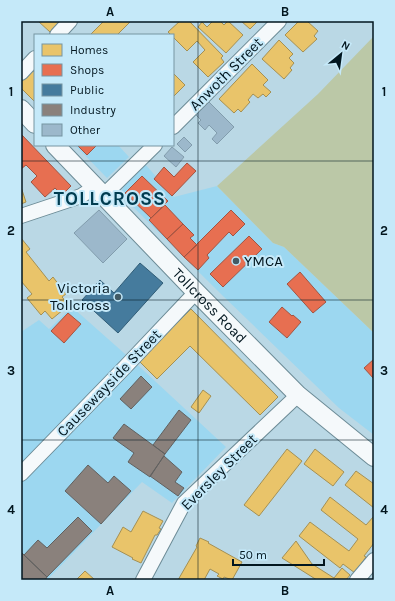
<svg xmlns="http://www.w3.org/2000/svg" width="395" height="601" font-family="Karla,sans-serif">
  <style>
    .built { fill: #9cd7f0 }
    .green { fill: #bbc8a7 }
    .homes { fill: #e9c46a; stroke: #a49054 }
    .shops { fill: #e76f51; stroke: #a25442 }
    .public { fill: #457b9d; stroke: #315d77 }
    .industry { fill: #8a817c; stroke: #616160 }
    .building { fill: #9cb8cb; stroke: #829dad }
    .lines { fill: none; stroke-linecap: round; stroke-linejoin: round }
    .minor-casing { stroke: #6c8b96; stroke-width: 16 }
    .tertiary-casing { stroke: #6c8b96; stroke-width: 20 }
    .minor { stroke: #f5f9fb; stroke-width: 14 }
    .tertiary { stroke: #f5f9fb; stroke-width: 18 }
    .grid { fill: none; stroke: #02161f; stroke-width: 1; stroke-opacity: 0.55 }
    .poi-dot { fill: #425a64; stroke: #c5e9f9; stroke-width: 1.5 }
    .labels { text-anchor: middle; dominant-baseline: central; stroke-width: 4; stroke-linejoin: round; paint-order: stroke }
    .street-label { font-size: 15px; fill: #02161f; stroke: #c5e9f9 }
    .poi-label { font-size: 15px; fill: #02161f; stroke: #c5e9f9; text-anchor: start }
    .district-label { font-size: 19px; font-weight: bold; letter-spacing: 1px; fill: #003c50; stroke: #c5e9f9 }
    .neatline { fill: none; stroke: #02161f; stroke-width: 1.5 }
    .grid-label { font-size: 13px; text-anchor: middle; font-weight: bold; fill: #02161f }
  </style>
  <rect width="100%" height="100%" fill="#bad8e5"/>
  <path class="built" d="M75 145H118L129 157 107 178Z
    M145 164 174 197 217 186 273 243 284 247 374 333V435L339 408 223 296 120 194 127 181Z
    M72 307 142 369 226 447 172 503 142 482 47 580H21V332L39 320 49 329Z"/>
  <path class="green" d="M374 36V333L284 247 273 243 217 186 318 94Z"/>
  <path class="homes" d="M38 21H61L50 32Z
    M104 21H131L117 35H90Z
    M180 21H189L223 56 221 58 224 62 208 77 193 62 205 50 197 41 187 51 173 37V35H171L168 32Z
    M213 21H220L224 25 228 21 243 35 226 53 198 27 202 22 207 27Z
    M241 21H258L250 29Z
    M299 21H307L318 31 314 36 317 39 303 52 285 35Z
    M279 40 293 54 289 58 294 63 290 68 292 70 284 79 262 59Z
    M252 64 268 80 263 85 271 92 266 97 263 94 258 98 253 94 248 100 250 102 241 112 238 109 234 113 219 99Z
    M33 71 35 73V102L21 88V82Z
    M173 73 185 85 173 97Z
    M21 187 26 202 21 204Z
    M21 238 30 249 26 252 49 281 53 277 66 294 62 297 69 305 52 319 45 311 41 315 27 298 32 294 21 281Z
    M191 309 278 397 260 415 190 346 157 379 139 361Z
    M203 390 211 396 199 413 191 407Z
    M287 449 302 461 259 516 244 505Z
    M315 449 344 472 333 486 304 464Z
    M356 471 374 484V508L345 485Z
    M330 497 366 525 374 516V543L364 556 366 557 355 573 343 564 340 568 299 536 310 522 349 551 358 539 321 510Z
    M143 511 163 521 159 528 161 529 157 535H155L141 563 132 559 133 558 112 547 123 527 131 532Z
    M200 538 209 542 208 543 242 562 232 580 224 577 223 579 217 576 219 574 210 569 204 580H178L197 547 196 546Z
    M296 541 312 564 334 578 342 568 350 575 346 580H317L282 558Z
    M85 571 95 580H76Z"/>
  <path class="shops" d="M21 134 71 186 62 195 55 188 45 197 31 182 37 176 26 165 21 169Z
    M77 145H97L87 155Z
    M187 163 196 171 172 196 154 179 164 167 174 177Z
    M142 176 168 201 151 218 125 193Z
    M165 205 183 224 167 239 149 220Z
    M231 210 245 224 233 236 229 232 207 255 209 258 198 270 184 257Z
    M183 224 194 235 190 238 197 245 184 257 167 239Z
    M249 236 262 249 223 287 210 274Z
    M300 272 326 302 313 313 287 284Z
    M282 307 292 316 293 315 301 322 287 338 269 322Z
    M68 313 81 324 64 343 51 331Z
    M374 359V379L364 368Z"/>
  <path class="public" d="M140 263 163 283 118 333 82 300 100 280 114 293Z"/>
  <path class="industry" d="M141 376 152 387 131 409 120 399Z
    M179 410 191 420 165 454 153 445Z
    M124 424 165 454 150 477 128 462 134 453 113 438Z
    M164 456 182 472 175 482 184 488 178 496 150 476Z
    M88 465 108 483 114 476 131 491 101 524 65 491Z
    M78 517 92 531 47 577 24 555 38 540 47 548Z
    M21 552 47 577 45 580H21Z"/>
  <path class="building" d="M208 101 234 127 217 144 212 139 217 133 209 125 205 130 198 123 201 120 195 114Z
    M184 137 192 145 185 152 177 144Z
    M172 147 184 157 176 167 164 156Z
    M99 210 127 239 103 263 74 233Z"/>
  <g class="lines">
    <defs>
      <path id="minor" d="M57 35 70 21
        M21 73 35 58
        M173 127 279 21
        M103 196 155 145
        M21 216 81 196 95 187
        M21 474 126 366 196 292
        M143 580 184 503 298 395
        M357 580 374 560"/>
      <g id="tertiary">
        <path d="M21 109 35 124"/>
        <path id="s1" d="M55 145 196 292 298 395 374 457"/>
      </g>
    </defs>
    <use href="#minor" class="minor-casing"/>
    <use href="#tertiary" class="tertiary-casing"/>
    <use href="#minor" class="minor"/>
    <use href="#tertiary" class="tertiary"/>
  </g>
  <path class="grid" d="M198 21V580M21 161H374M21 300H374M21 440H374"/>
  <g class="poi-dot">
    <circle cx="236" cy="261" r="4"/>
    <circle cx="118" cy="297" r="4"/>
  </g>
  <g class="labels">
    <g class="street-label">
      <text transform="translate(226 74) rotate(-45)">Anwoth Street</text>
      <text stroke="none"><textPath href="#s1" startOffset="223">Tollcross Road</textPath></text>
      <text transform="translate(109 383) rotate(-46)">Causewayside Street</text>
      <text transform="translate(219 472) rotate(-45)">Eversley Street</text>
    </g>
    <g class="poi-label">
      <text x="244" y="261">YMCA</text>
      <text x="110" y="288" text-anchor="end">Victoria<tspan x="110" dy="17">Tollcross</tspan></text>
    </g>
    <g class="district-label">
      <text x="110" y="199">TOLLCROSS</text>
    </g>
  </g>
  <rect width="395" height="601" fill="none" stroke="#c5e9f9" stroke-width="44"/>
  <rect x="34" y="34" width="140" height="112" fill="#c5e9f9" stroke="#7795a2"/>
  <rect x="42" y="44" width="20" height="12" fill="#e9c46a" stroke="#7795a2"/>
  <text x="70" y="54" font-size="12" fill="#02161f">Homes</text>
  <rect x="42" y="64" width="20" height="12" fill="#e76f51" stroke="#7795a2"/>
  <text x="70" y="74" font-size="12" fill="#02161f">Shops</text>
  <rect x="42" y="84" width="20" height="12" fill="#457b9d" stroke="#7795a2"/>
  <text x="70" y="94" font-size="12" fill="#02161f">Public</text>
  <rect x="42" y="104" width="20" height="12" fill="#8a817c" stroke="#7795a2"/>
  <text x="70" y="114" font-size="12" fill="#02161f">Industry</text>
  <rect x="42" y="124" width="20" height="12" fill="#9cb8cb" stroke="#7795a2"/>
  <text x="70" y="134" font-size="12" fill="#02161f">Other</text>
  <g transform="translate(341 54) rotate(29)" stroke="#c5e9f9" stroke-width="3" paint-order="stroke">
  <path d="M0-3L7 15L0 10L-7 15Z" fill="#02161f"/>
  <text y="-6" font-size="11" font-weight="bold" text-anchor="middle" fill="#02161f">N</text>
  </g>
  <path d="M233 559v6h91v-6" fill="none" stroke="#02161f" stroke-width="2"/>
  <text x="239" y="559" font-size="12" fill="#02161f" stroke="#c5e9f9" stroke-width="3" paint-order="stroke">50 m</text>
  <rect x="22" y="22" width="351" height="557" class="neatline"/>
  <g class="grid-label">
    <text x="110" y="16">A</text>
    <text x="285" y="16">B</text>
    <text x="11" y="96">1</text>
    <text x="384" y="96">1</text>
    <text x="11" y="235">2</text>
    <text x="384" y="235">2</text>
    <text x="11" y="375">3</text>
    <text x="384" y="375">3</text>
    <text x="11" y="514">4</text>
    <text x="384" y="514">4</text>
    <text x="110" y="595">A</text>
    <text x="285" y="595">B</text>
  </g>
</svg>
